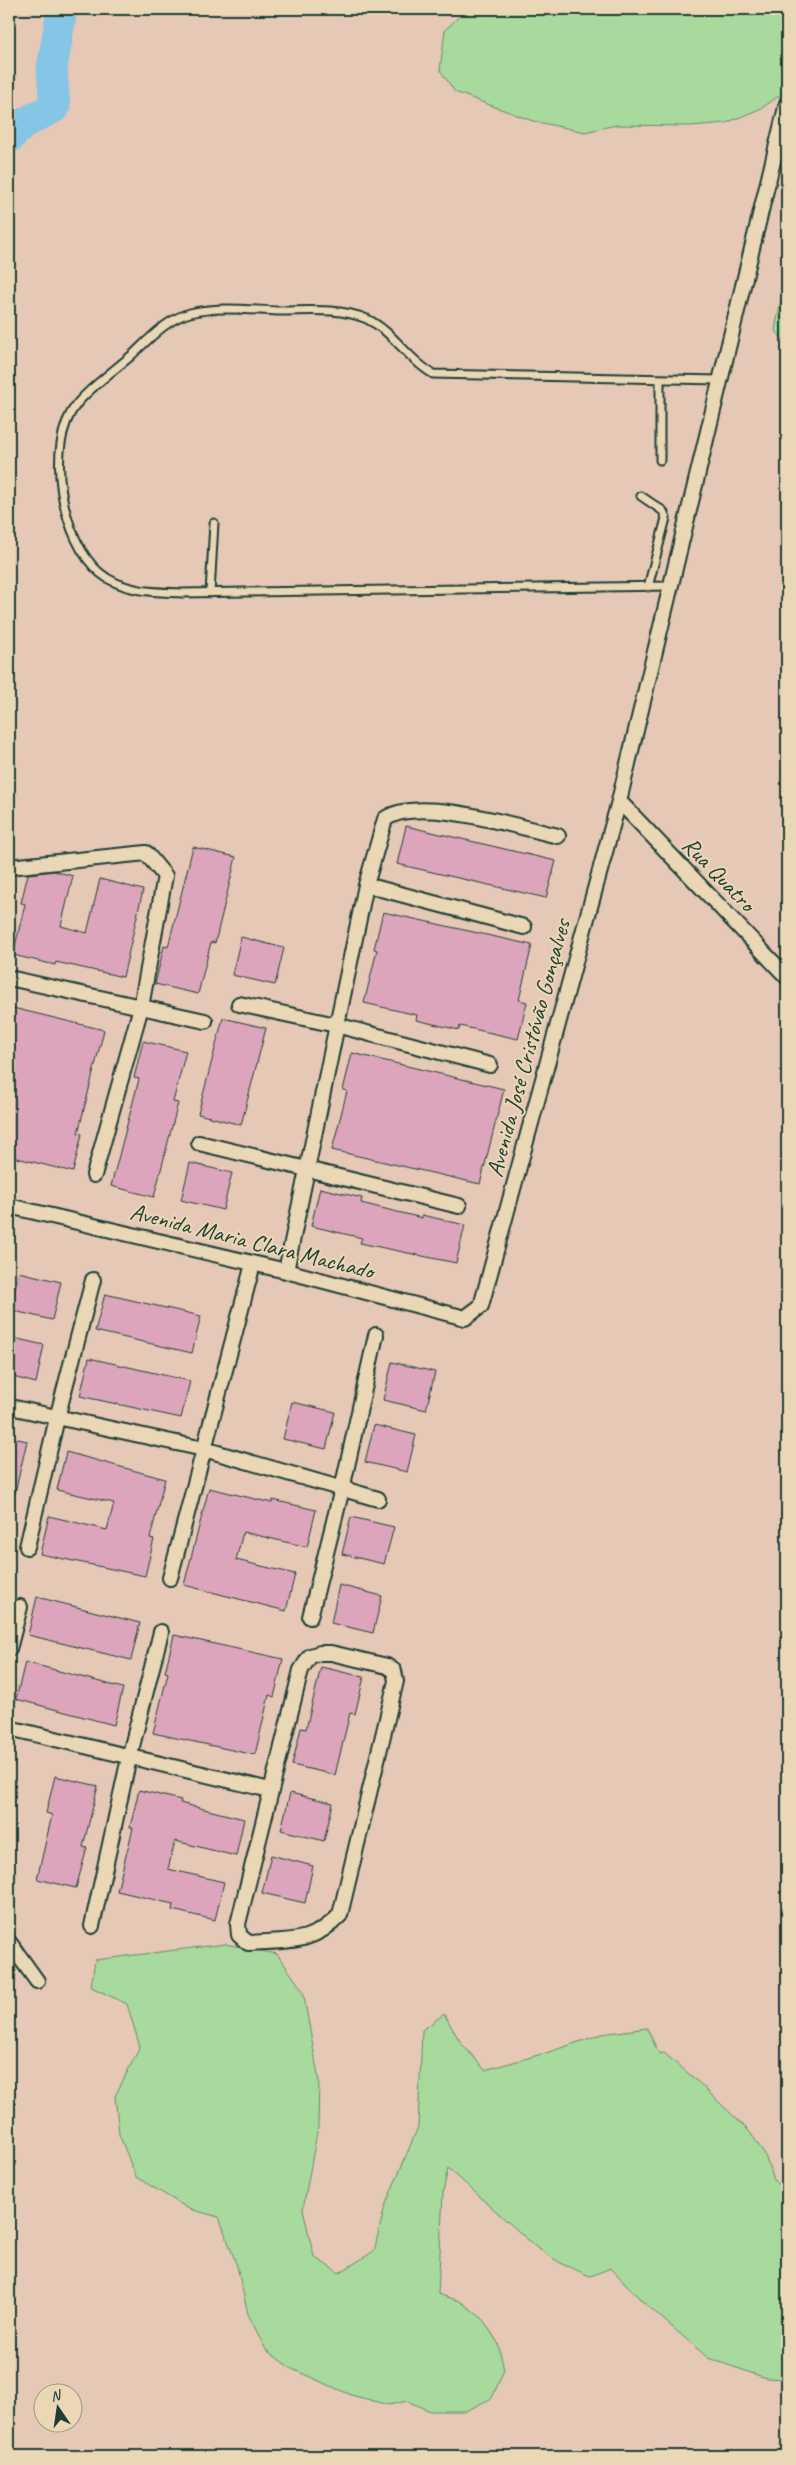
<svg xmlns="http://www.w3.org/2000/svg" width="796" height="2465" font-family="Caveat,sans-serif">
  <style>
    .green { fill: #a7da9c; stroke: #638c68 }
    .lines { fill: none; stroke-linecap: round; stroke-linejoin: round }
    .river { stroke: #85c5e6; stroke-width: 31 }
    .building { fill: #dca5bb; stroke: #1f3d34 }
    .service-casing { stroke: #1f3d34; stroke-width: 11 }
    .minor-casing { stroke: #1f3d34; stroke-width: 18 }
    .service { stroke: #ead7b5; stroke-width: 7 }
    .minor { stroke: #ead7b5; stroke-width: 14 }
    .labels { text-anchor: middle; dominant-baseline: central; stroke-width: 4; stroke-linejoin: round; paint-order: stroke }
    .street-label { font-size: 24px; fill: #1f3d34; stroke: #ead7b5 }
  </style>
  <rect width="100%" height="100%" fill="#e6c8b7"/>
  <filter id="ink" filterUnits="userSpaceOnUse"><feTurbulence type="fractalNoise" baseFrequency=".02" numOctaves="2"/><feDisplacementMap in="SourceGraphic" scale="10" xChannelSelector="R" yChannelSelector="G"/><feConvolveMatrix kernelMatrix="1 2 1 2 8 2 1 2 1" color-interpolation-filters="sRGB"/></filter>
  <g filter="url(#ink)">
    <path class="green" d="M467 9H787V90L762 108 726 123 691 126 616 125 585 132 533 121 455 92 440 70 445 30Z
      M787 270V344L775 330Z
      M225 1944 277 1954 303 1991 319 2081 318 2127 303 2209 314 2257 339 2273 374 2251 385 2206 418 2127 422 2030 444 2014 461 2043 485 2070 549 2052 602 2034 647 2028 659 2054 664 2053 695 2079 749 2131 764 2153 774 2180 787 2195V2379L766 2378 708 2358 642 2301 611 2268 590 2276 562 2264 537 2248 448 2168 443 2193 438 2294 460 2301 482 2318 498 2343 504 2370 492 2398 466 2411H430L407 2401 389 2405 351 2395 292 2369 266 2350 248 2314 237 2266 219 2217 189 2209 136 2177 119 2134 115 2096 140 2047 127 2004 91 1987 95 1960Z"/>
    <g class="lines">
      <path class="river" d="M9 138 24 123 55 107 52 69 62 9"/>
    </g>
    <path class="building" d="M406 826 556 861 546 898 397 864Z
      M193 847 236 857 215 943 211 942 198 994 155 984 164 946 168 947Z
      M54 871 73 876 61 926 87 933 100 879 143 890 123 977 56 962 55 965 13 955 25 904 21 903 28 874Z
      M383 912 532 945 519 1000 527 1002 518 1039 460 1026 459 1030 416 1020 417 1015 364 1003 377 950 374 949Z
      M241 937 284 948 275 985 232 975Z
      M9 1007 104 1030 78 1133 82 1134 73 1172 9 1156Z
      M223 1018 266 1028 241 1125 198 1114Z
      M143 1041 186 1051 173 1102 178 1103 154 1197 111 1186 139 1079 134 1078Z
      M352 1053 504 1089 480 1184 332 1150 347 1091 343 1090Z
      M190 1163 232 1173 223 1210 181 1200Z
      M320 1188 362 1198 361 1203 422 1218V1215L465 1225 456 1263 360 1243 362 1238 311 1226Z
      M19 1272 61 1282 52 1320 10 1310Z
      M105 1294 201 1316 192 1353 95 1331Z
      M9 1337 44 1345 36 1383 9 1376Z
      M89 1358 190 1381 181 1418 80 1396Z
      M392 1362 435 1372 426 1410 383 1400Z
      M292 1402 335 1412 326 1449 283 1439Z
      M374 1425 416 1435 407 1472 365 1462Z
      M9 1437 27 1441 14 1497 9 1496Z
      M66 1452 165 1479 150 1538 154 1539 145 1576 40 1554 49 1516 107 1530 114 1503 57 1490Z
      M209 1488 272 1503 273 1500 316 1510 307 1547 243 1532 236 1560 295 1574 286 1611 184 1585Z
      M351 1517 394 1527 384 1564 342 1554Z
      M339 1585 382 1596 373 1633 331 1623Z
      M37 1597 140 1623 131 1660 28 1635Z
      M174 1635 283 1659 274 1697 269 1695 255 1755 153 1733 168 1673 165 1672Z
      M25 1662 123 1688 114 1725 16 1699Z
      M321 1667 364 1677 355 1714 350 1713 335 1775 292 1765 301 1728 306 1729Z
      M55 1776 98 1786 83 1847 87 1848 76 1888 37 1879 52 1815 46 1813Z
      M139 1790 181 1800 180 1803 244 1819 236 1856 175 1841 168 1869 224 1882 215 1920 172 1910 173 1904 117 1891 133 1828 130 1827Z
      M290 1793 333 1803 324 1841 281 1830Z
      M271 1855 313 1866 305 1903 262 1893Z"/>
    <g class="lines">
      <defs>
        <path id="service" d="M660 379V460
          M641 496 663 511 666 518 648 587
          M670 586 182 593C154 592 123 592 100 573 62 541 44 446 76 405 88 389 116 369 132 355 149 339 167 319 190 313 218 306 249 310 277 311 306 311 339 307 367 319 394 332 407 359 433 374L720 380
          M210 593 214 523"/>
        <path id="minor" d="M619 801 787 977
          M9 867 146 853 165 876 141 1007 94 1175
          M366 885 524 927
          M9 978 205 1021
          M239 1004 336 1025 490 1065
          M199 1143 459 1206
          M9 1206 286 1271 465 1318 481 1306 619 801 787 103
          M286 1271 366 885 385 819C418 795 518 827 558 836
          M15 1408 204 1449 378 1499
          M27 1547 57 1418 93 1280
          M170 1578 253 1264
          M310 1617 342 1489 376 1335
          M9 1649 20 1607
          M320 1653H331L387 1666 394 1671 396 1681 340 1915C312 1945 286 1940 248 1943L239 1935 238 1924 301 1670 310 1656Z
          M9 1728 270 1790
          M92 1926 129 1758 161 1632
          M9 1942 37 1981"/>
      </defs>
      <use href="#service" class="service-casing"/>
      <use href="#minor" class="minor-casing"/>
      <use href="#service" class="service"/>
      <use href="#minor" class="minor"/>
    </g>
  </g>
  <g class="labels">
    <g class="street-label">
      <text transform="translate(719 874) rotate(46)">Rua Quatro</text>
      <text transform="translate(528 1048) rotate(-75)">Avenida José Cristóvão Gonçalves</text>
      <text transform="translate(252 1241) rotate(14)">Avenida Maria Clara Machado</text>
    </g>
  </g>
  <rect width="796" height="2465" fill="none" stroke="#ead7b5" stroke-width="30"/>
  <rect x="15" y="15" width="766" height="2435" fill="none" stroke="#1f3d34" stroke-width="2" filter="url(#ink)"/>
  <g transform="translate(58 2408) rotate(347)"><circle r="24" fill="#ead7b5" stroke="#999981"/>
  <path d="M0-4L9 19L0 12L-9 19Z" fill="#1f3d34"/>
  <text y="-8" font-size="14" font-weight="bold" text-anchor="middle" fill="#1f3d34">N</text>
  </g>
</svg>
